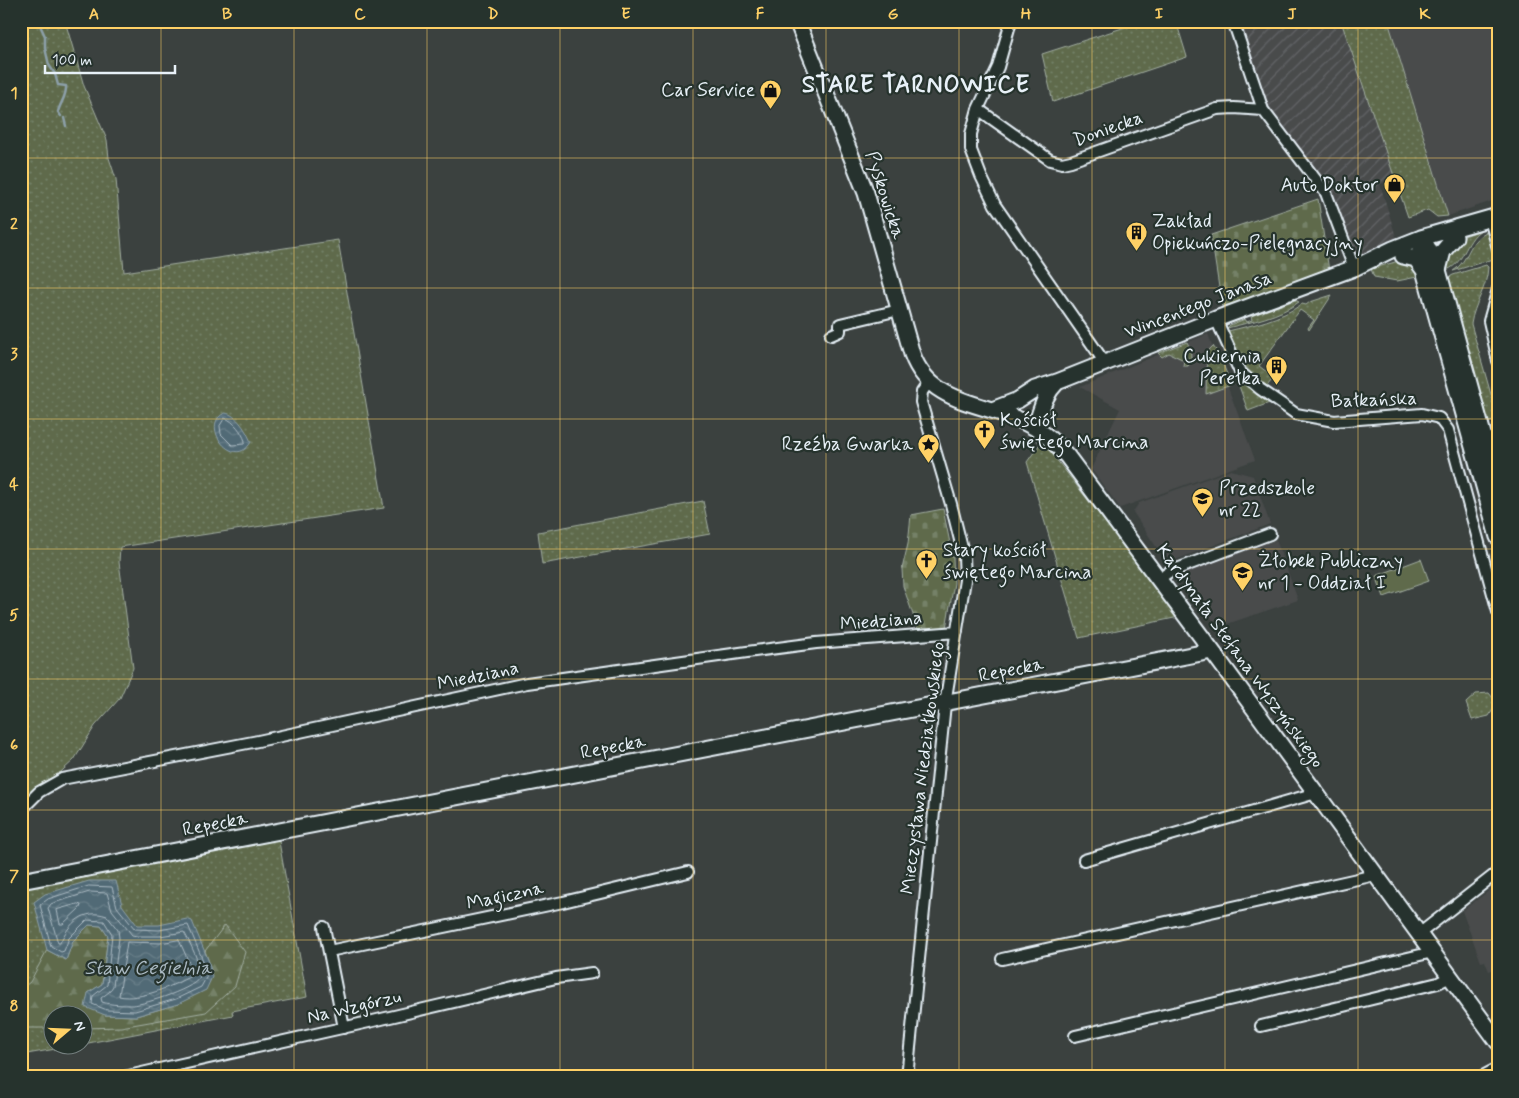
<svg xmlns="http://www.w3.org/2000/svg" width="1519" height="1098" font-family="Mynerve,sans-serif">
  <style>
    .built { fill: #494b4c }
    .industrial { fill: url(#industrial-furrows) }
    .grass { fill: url(#grass-dots); stroke: #a3aea2 }
    .forest { fill: url(#forest-firs); stroke: #a3aea2 }
    .cemetery { fill: url(#cemetery-stones); stroke: #a3aea2 }
    .pitch { fill: #5e6b4c; stroke: #a3aea2 }
    .water { fill: url(#water-waves); stroke: #8da0aa }
    .lines { fill: none; stroke-linecap: round; stroke-linejoin: round }
    .shore { stroke: #acbbc4; stroke-width: 1 }
    .stream { stroke: #8da0aa; stroke-width: 2.5 }
    .street-casing { stroke: #e8f1f8; stroke-width: 14 }
    .secondary-casing { stroke: #e8f1f8; stroke-width: 19 }
    .street { stroke: #26332d; stroke-width: 10 }
    .secondary { stroke: #26332d; stroke-width: 15 }
    .grid { fill: none; stroke: #ffd166; stroke-width: 1; stroke-opacity: 0.55 }
    .labels { text-anchor: middle; dominant-baseline: central; stroke-width: 4.5; stroke-linejoin: round; paint-order: stroke }
    .poi-label { font-size: 19px; fill: #e8f1f8; stroke: #26332d; text-anchor: start }
    .street-label { font-size: 19px; fill: #e8f1f8; stroke: #26332d }
    .water-label { font-size: 20px; font-style: italic; fill: #acbbc4; stroke: #26332d }
    .district-label { font-size: 24px; font-weight: bold; letter-spacing: 1px; fill: #e8f1f8; stroke: #26332d }
    .neatline { fill: none; stroke: #ffd166; stroke-width: 2 }
    .grid-label { font-size: 16px; text-anchor: middle; font-weight: bold; fill: #ffd166 }
  </style>
  <defs>
    <pattern id="industrial-furrows" width="10" height="10" patternUnits="userSpaceOnUse" patternTransform="scale(1.25)"><rect width="10" height="10" fill="#494b4c"/><path d="M-1 1l2-2M0 10L10 0M9 11l2-2" fill="none" stroke="#636567"/></pattern>
    <pattern id="grass-dots" width="8" height="8" patternUnits="userSpaceOnUse" patternTransform="scale(1.25)"><rect width="8" height="8" fill="#5e6b4c"/><path d="M2 2h.1M6 6h.1" fill="none" stroke="#758167" stroke-width="1.8" stroke-linecap="round"/></pattern>
    <pattern id="forest-firs" width="22" height="20" patternUnits="userSpaceOnUse" patternTransform="scale(1.25)"><rect width="22" height="20" fill="#5e6b4c"/><path d="M5 1l3.5 6h-7zM16 11l3.5 6h-7z" fill="#758167"/></pattern>
    <pattern id="cemetery-stones" width="16" height="16" patternUnits="userSpaceOnUse" patternTransform="scale(1.25)"><rect width="16" height="16" fill="#5e6b4c"/><path d="M2 7V4a2 2 0 0 1 4 0v3zM10 15v-3a2 2 0 0 1 4 0v3z" fill="#758167"/></pattern>
    <pattern id="water-waves" width="16" height="10" patternUnits="userSpaceOnUse" patternTransform="scale(1.25)"><rect width="16" height="10" fill="#516a76"/><path d="M0 5q4-4 8 0t8 0" fill="none" stroke="#6a808a"/></pattern>
  </defs>
  <rect width="100%" height="100%" fill="#3b413f"/>
  <filter id="ink" filterUnits="userSpaceOnUse"><feTurbulence type="fractalNoise" baseFrequency=".02" numOctaves="2"/><feDisplacementMap in="SourceGraphic" scale="10" xChannelSelector="R" yChannelSelector="G"/><feConvolveMatrix kernelMatrix="1 2 1 2 8 2 1 2 1" color-interpolation-filters="sRGB"/></filter>
  <g filter="url(#ink)">
    <path class="built" d="M1388 21H1498V199L1448 216Z
      M1208 334 1255 460 1120 508 1091 469 1120 409 1080 387Z
      M1231 470 1253 476 1270 524 1167 563 1133 512 1139 503Z
      M1276 540 1298 600 1218 627 1183 582 1181 572Z
      M1498 884V968L1489 971 1485 961 1481 962 1462 911Z"/>
    <path class="industrial" d="M1233 21H1341L1395 178 1380 184 1397 240 1351 260 1329 201 1270 120Z"/>
    <path class="grass" d="M21 21H65L84 86 107 140 109 158 116 179 124 272 338 240 384 508 120 547 119 562 133 668 120 698 95 726 74 760 21 808Z
      M1144 21H1176L1187 57 1053 102 1042 54Z
      M1341 21H1388L1448 216 1437 217 1428 210 1408 217Z
      M1481 230C1464 241 1465 266 1443 271V267L1459 238Z
      M1486 232 1491 238 1496 258 1453 271C1470 260 1467 242 1486 232Z
      M1402 260H1409L1422 276 1397 281 1374 277 1371 269Z
      M1486 265 1488 267C1487 289 1474 303 1471 324L1498 419V430L1493 421 1489 422 1488 434 1446 279 1453 275Z
      M1332 295 1309 330 1308 328 1314 320 1300 310 1259 366 1272 376 1279 367 1281 369 1267 386C1247 372 1234 356 1228 331 1253 325 1281 319 1302 304L1306 305 1310 302Z
      M1295 300 1299 302C1280 316 1251 322 1227 328L1230 325 1245 319 1247 322 1252 320 1251 316Z
      M1187 342C1191 349 1193 359 1188 366H1183L1184 360 1169 353 1162 357 1158 353Z
      M1213 346 1220 356 1231 385 1206 394 1207 352Z
      M1239 376 1272 402 1248 411 1239 386Z
      M1042 441 1179 617 1079 638 1027 462Z
      M703 501 710 534 542 564 538 532Z
      M1489 693 1497 703 1489 716 1472 720 1466 703 1476 694Z
      M278 836 307 997 232 1011 233 1015 83 1044 82 1016H52V1046H73L21 1055V884Z"/>
    <path class="forest" d="M89 925 101 926 108 936 102 984 88 993 105 1015 136 1016 178 1004 209 962 205 951 225 925 245 952 235 986 206 1012 121 1027 83 1028 82 1016H52V1028H21V989L30 982 47 950 66 960 73 941Z"/>
    <path class="cemetery" d="M1318 199 1329 271 1222 307 1211 235Z
      M943 509 953 558 954 583 946 628 919 632 903 586 902 569 908 544 911 515Z"/>
    <path class="pitch" d="M1421 559 1429 581 1384 597 1376 576Z"/>
    <path class="water" d="M225 413C237 414 247 432 251 442 234 472 198 424 225 413Z
      M89 881H116L122 905 137 925H159L187 919 192 921 209 962 212 977 206 990 178 1004 136 1016 105 1015 85 1007 88 993 102 984 108 936 101 926 89 925 73 941 66 960 47 950 34 902 45 894Z"/>
    <g class="lines">
      <path class="shore" d="M225 418C234 421 242 432 245 441L244 444 232 445 221 434 220 426Z
        M89 886 112 887 117 907 135 929 159 930 188 925 204 963 207 976 201 987 176 999 135 1011 107 1010 92 1004 93 996 107 985 112 934 104 921 87 920 69 938 64 951 61 952 51 946 40 905 48 899Z
        M90 892 107 893 112 910 132 935 137 936H160L184 932C189 941 202 966 200 976 198 988 145 1004 133 1005 123 1005 111 1005 102 1002L101 998 109 992 113 986 119 938 118 930 107 916C84 908 69 923 60 943H58L48 908 51 904Z
        M78 904 81 905 80 908 63 924H60L57 910Z
        M179 940 191 967V976C172 986 140 1001 119 996L127 942 160 943Z"/>
      <path class="stream" d="M38 21 45 36V48L49 65 55 74 58 85 66 86C67 96 60 103 58 112L61 116
        M64 118 66 126"/>
      <defs>
        <path id="street" d="M1011 21 998 67 978 109 971 134V150L981 176 995 205 1105 363
          M1233 21 1263 110 1326 193 1354 268
          M978 109 1050 160 1062 163 1071 161 1217 109 1234 108 1263 110
          M1490 219 1498 249
          M1498 289 1489 321 1498 361
          M1216 319 1240 372 1260 389 1296 414 1334 421 1422 414 1439 418 1448 430 1498 612
          M831 335 840 331V324L899 310
          M1159 579 1169 572 1270 534
          M21 810 39 792 62 779 258 741 527 683 747 652 816 643 957 632
          M1084 860 1316 793
          M324 927 344 1028
          M1419 934 1498 872
          M329 951 563 902 688 872
          M1002 959 1375 875
          M1261 1026 1438 983 1450 977
          M1075 1036 1433 952
          M124 1077 373 1021 556 978 592 973
          M907 1077 945 704 965 580 964 556 951 504 921 402 922 392 929 382
          M1481 1077 1498 1068"/>
        <path id="secondary" d="M797 21 866 193 912 354C930 404 981 402 1022 421 1040 429 1054 441 1067 456L1212 651 1498 1042
          M1421 238 1420 251 1424 270 1498 537
          M1422 239 1428 248 1438 270 1498 489
          M1403 256 1416 259 1424 270
          M1438 270 1443 251 1455 237
          M992 410 1018 400 1035 389 1057 382 1216 319 1354 268 1393 249 1421 238 1498 216
          M1035 427C1042 410 1043 396 1057 382
          M21 881 1212 651"/>
      </defs>
      <use href="#street" class="street-casing"/>
      <use href="#secondary" class="secondary-casing"/>
      <use href="#street" class="street"/>
      <use href="#secondary" class="secondary"/>
    </g>
  </g>
  <path class="grid" d="M161 21V1077M294 21V1077M427 21V1077M560 21V1077M693 21V1077M826 21V1077M959 21V1077M1092 21V1077M1225 21V1077M1358 21V1077M21 158H1498M21 288H1498M21 419H1498M21 549H1498M21 679H1498M21 810H1498M21 940H1498"/>
  <defs>
    <symbol id="shop-pin" viewBox="-11 -11 22 30"><path d="M0 17L-7.5 6A9.5 9.5 0 1 1 7.5 6Z" fill="#ffd166" stroke="#26332d"/><path d="M-5-2.5h2.3a2.7 3.5 0 0 1 5.4 0H5L5.5 6h-11ZM-1.5-2.5h3a1.5 2.3 0 0 0-3 0Z" fill="#111"/></symbol>
    <symbol id="building-pin" viewBox="-11 -11 22 30"><path d="M0 17L-7.5 6A9.5 9.5 0 1 1 7.5 6Z" fill="#ffd166" stroke="#26332d"/><path d="M-4-6H4V6H1V3H-1V6H-4ZM-2.5-4.3h1.7v1.8h-1.7ZM.8-4.3h1.7v1.8H.8ZM-2.5-1h1.7V.8h-1.7ZM.8-1h1.7V.8H.8Z" fill="#111"/></symbol>
    <symbol id="church-pin" viewBox="-11 -11 22 30"><path d="M0 17L-7.5 6A9.5 9.5 0 1 1 7.5 6Z" fill="#ffd166" stroke="#26332d"/><path d="M-1.2-6h2.4v3.5h3.3v2.4h-3.3V6h-2.4V-.1h-3.3v-2.4h3.3Z" fill="#111"/></symbol>
    <symbol id="sight-pin" viewBox="-11 -11 22 30"><path d="M0 17L-7.5 6A9.5 9.5 0 1 1 7.5 6Z" fill="#ffd166" stroke="#26332d"/><path d="M0-6L1.8-2.2L6-1.7L2.9 1.2L3.7 5.4L0 3.3L-3.7 5.4L-2.9 1.2L-6-1.7L-1.8-2.2Z" fill="#111"/></symbol>
    <symbol id="school-pin" viewBox="-11 -11 22 30"><path d="M0 17L-7.5 6A9.5 9.5 0 1 1 7.5 6Z" fill="#ffd166" stroke="#26332d"/><path d="M0-5L7-2L0 1L-7-2ZM-4 1L0 2.5L4 1V4Q0 6-4 4Z" fill="#111"/></symbol>
  </defs>
  <g fill-rule="evenodd">
    <use href="#shop-pin" x="758" y="78" width="25" height="34"/>
    <use href="#shop-pin" x="1382" y="172" width="25" height="34"/>
    <use href="#building-pin" x="1124" y="220" width="25" height="34"/>
    <use href="#building-pin" x="1264" y="354" width="25" height="34"/>
    <use href="#church-pin" x="972" y="418" width="25" height="34"/>
    <use href="#sight-pin" x="916" y="432" width="25" height="34"/>
    <use href="#school-pin" x="1190" y="486" width="25" height="34"/>
    <use href="#church-pin" x="914" y="548" width="25" height="34"/>
    <use href="#school-pin" x="1230" y="560" width="25" height="34"/>
  </g>
  <g class="labels">
    <g class="poi-label">
      <text x="755" y="90" text-anchor="end">Car Service</text>
      <text x="1378" y="185" text-anchor="end">Auto Doktor</text>
      <text x="1152" y="221">Zakład<tspan x="1152" dy="22">Opiekuńczo-Pielęgnacyjny</tspan></text>
      <text x="1261" y="356" text-anchor="end">Cukiernia<tspan x="1261" dy="22">Perełka</tspan></text>
      <text x="1000" y="420">Kościół<tspan x="1000" dy="22">świętego Marcina</tspan></text>
      <text x="913" y="444" text-anchor="end">Rzeźba Gwarka</text>
      <text x="1219" y="488">Przedszkole<tspan x="1219" dy="22">nr 22</tspan></text>
      <text x="943" y="550">Stary kościół<tspan x="943" dy="22">świętego Marcina</tspan></text>
      <text x="1258" y="561">Żłobek Publiczny<tspan x="1258" dy="22">nr 1 - Oddział I</tspan></text>
    </g>
    <g class="street-label">
      <text transform="translate(1108 129) rotate(-20)">Doniecka</text>
      <text transform="translate(885 195) rotate(72)">Pyskowicka</text>
      <text transform="translate(1198 305) rotate(-21)">Wincentego Janasa</text>
      <text transform="translate(1374 400) rotate(-2)">Bałkańska</text>
      <text transform="translate(881 621) rotate(-5)">Miedziana</text>
      <text transform="translate(1240 656) rotate(54)">Kardynała Stefana Wyszyńskiego</text>
      <text transform="translate(1011 670) rotate(-11)">Repecka</text>
      <text transform="translate(478 676) rotate(-12)">Miedziana</text>
      <text transform="translate(613 747) rotate(-11)">Repecka</text>
      <text transform="translate(923 768) rotate(-83)">Mieczysława Niedziałkowskiego</text>
      <text transform="translate(215 824) rotate(-11)">Repecka</text>
      <text transform="translate(505 896) rotate(-12)">Magiczna</text>
      <text transform="translate(354 1007) rotate(-13)">Na Wzgórzu</text>
    </g>
    <g class="water-label">
      <text x="148" y="968">Staw Cegielnia</text>
    </g>
    <g class="district-label">
      <text x="916" y="85">STARE TARNOWICE</text>
    </g>
  </g>
  <rect width="1519" height="1098" fill="none" stroke="#26332d" stroke-width="55"/>
  <g transform="translate(68 1030) rotate(71)"><circle r="24" fill="#26332d" stroke="#747f7e"/>
  <path d="M0-4L9 19L0 12L-9 19Z" fill="#ffd166"/>
  <text y="-8" font-size="14" font-weight="bold" text-anchor="middle" fill="#e8f1f8">N</text>
  </g>
  <path d="M45 65v8h130v-8" fill="none" stroke="#e8f1f8" stroke-width="2.5"/>
  <text x="52" y="65" font-size="15" fill="#e8f1f8" stroke="#26332d" stroke-width="4" paint-order="stroke">100 m</text>
  <rect x="28" y="28" width="1464" height="1042" class="neatline"/>
  <g class="grid-label">
    <text x="94" y="19">A</text>
    <text x="227" y="19">B</text>
    <text x="360" y="19">C</text>
    <text x="493" y="19">D</text>
    <text x="626" y="19">E</text>
    <text x="760" y="19">F</text>
    <text x="893" y="19">G</text>
    <text x="1026" y="19">H</text>
    <text x="1159" y="19">I</text>
    <text x="1292" y="19">J</text>
    <text x="1425" y="19">K</text>
    <text x="14" y="98">1</text>
    <text x="14" y="229">2</text>
    <text x="14" y="359">3</text>
    <text x="14" y="489">4</text>
    <text x="14" y="620">5</text>
    <text x="14" y="750">6</text>
    <text x="14" y="881">7</text>
    <text x="14" y="1011">8</text>
  </g>
</svg>
